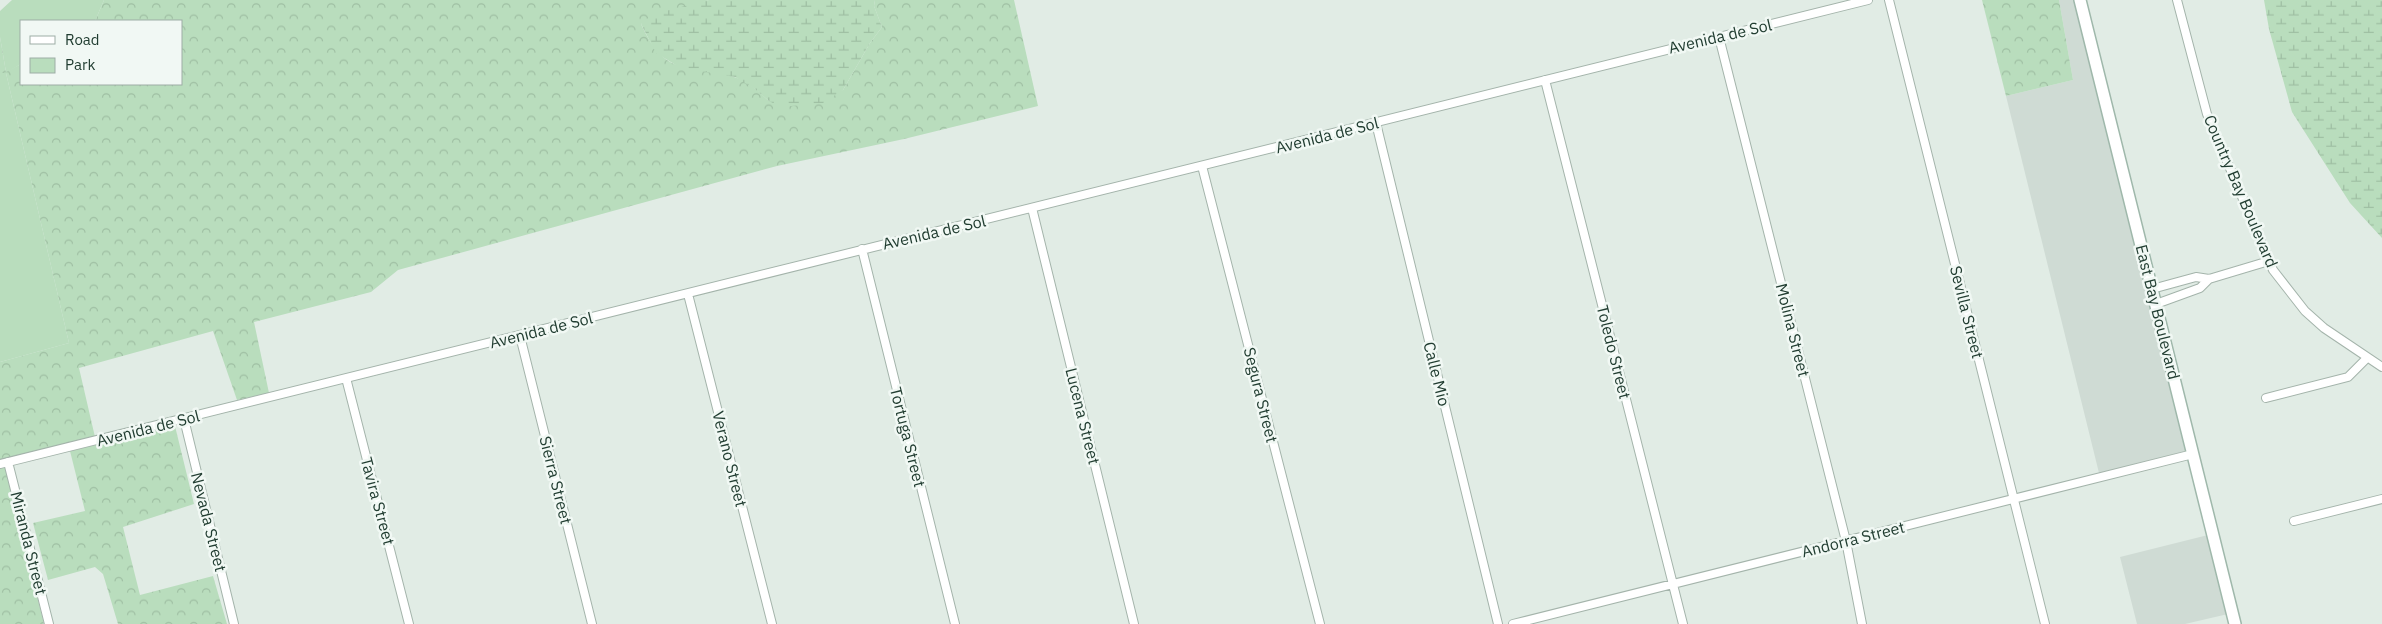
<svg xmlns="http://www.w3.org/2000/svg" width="2382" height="624" font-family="'IBM Plex Sans',sans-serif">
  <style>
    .built { fill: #cfdbd4 }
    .green { fill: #b9ddbd }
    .forest { fill: url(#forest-crowns) }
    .wetland { fill: url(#wetland-marsh) }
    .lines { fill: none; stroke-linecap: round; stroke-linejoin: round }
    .minor-casing { stroke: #a4b4ab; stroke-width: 10 }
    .secondary-casing { stroke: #9fb8ab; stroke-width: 14 }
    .minor { stroke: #fff; stroke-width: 8 }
    .secondary { stroke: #fff; stroke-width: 11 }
    .labels { text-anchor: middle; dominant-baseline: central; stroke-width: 5; stroke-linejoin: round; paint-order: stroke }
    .street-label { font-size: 16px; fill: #213d31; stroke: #f1f8f4 }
  </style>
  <defs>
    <pattern id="forest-crowns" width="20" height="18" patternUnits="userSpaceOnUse" patternTransform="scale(1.25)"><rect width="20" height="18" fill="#b9ddbd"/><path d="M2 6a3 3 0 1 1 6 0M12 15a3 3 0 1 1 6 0" fill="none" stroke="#9fbfa3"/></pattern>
    <pattern id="wetland-marsh" width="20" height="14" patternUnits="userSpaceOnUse" patternTransform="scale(1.25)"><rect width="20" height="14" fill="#b9ddbd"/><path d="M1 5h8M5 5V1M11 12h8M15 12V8" fill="none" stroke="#9fbfa3"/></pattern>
  </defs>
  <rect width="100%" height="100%" fill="#e1ece5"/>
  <path class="built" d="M2059 0H2075L2187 451 2099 473 2006 96 2073 80Z
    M2208 535 2228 614 2185 624H2137L2120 557Z"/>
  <path class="green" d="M12 0H104L95 21H21V64L6 73 69 343 0 362V73L6 72 0 37V11Z"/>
  <path class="forest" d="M104 0H709L641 24C667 81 687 61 734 77 748 81 759 92 769 101L843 90 870 43 882 27 874 6 875 0H1014L1038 106 904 139 777 166 398 270 371 292 254 322 269 393 237 400 213 331 79 368 95 437 0 460V362L69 343 6 73H0V37L6 72 21 64V84H181V21H95Z
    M1982 0H2059L2073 80 2006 96Z
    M175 426 194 504 123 527 140 595 213 576 227 624H118L103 574 95 567 48 580 33 523 85 511 70 451Z
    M4 467H5L44 624H0V468Z"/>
  <path class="wetland" d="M709 0H875L874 6 882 27 870 43 843 90 823 103 791 106H779L769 101 755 89 735 77 679 67 656 53 641 24 653 14Z
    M2264 0H2382V238L2350 203 2292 112 2269 29Z"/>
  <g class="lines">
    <defs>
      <path id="minor" d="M1889 0 2045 624
        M2177 0 2207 114 2273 270 2305 311 2324 328 2382 367
        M1719 37 1846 541 1862 624
        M1545 80 1683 624
        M1376 123 1498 624
        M1202 166 1320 624
        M1032 208 1134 624
        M862 249 955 624
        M2152 289 2196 277 2209 279 2269 261
        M688 294 772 624
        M2156 304 2200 288 2209 279
        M520 336 592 624
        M346 378 409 624
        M2266 398 2348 377 2367 358
        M184 419 234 624
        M8 462 49 624
        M0 464 1868 0
        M2294 521 2382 499
        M1513 624 2193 454"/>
      <path id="secondary" d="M2080 0 2235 624"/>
    </defs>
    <use href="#minor" class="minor-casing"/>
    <use href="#secondary" class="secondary-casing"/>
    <use href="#minor" class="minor"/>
    <use href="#secondary" class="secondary"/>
  </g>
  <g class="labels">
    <g class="street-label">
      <text transform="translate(1720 36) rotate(-13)">Avenida de Sol</text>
      <text transform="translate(1327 135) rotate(-14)">Avenida de Sol</text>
      <text transform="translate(2241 191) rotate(67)">Country Bay Boulevard</text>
      <text transform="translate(934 232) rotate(-13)">Avenida de Sol</text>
      <text transform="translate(1967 312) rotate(76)">Sevilla Street</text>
      <text transform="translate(2158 312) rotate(76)">East Bay Boulevard</text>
      <text transform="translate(541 330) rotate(-14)">Avenida de Sol</text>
      <text transform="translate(1793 330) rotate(76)">Molina Street</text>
      <text transform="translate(1614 352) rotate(76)">Toledo Street</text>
      <text transform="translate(1437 374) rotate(76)">Calle Mio</text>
      <text transform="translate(1261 395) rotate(76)">Segura Street</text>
      <text transform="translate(1083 416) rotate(76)">Lucena Street</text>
      <text transform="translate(148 428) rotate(-14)">Avenida de Sol</text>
      <text transform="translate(908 437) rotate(76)">Tortuga Street</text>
      <text transform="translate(730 459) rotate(76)">Verano Street</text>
      <text transform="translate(556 480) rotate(76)">Sierra Street</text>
      <text transform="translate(378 501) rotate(75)">Tavira Street</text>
      <text transform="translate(209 522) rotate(76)">Nevada Street</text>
      <text transform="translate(1853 539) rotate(-14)">Andorra Street</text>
      <text transform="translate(29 543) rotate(76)">Miranda Street</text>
    </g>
  </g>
  <rect x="20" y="20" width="162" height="65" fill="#f1f8f4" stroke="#9eada6"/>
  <rect x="30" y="36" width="25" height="8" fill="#ffffff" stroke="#9eada6"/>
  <text x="65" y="45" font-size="15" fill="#213d31">Road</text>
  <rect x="30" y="58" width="25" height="15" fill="#b9ddbd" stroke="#9eada6"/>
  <text x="65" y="70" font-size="15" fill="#213d31">Park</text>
</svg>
